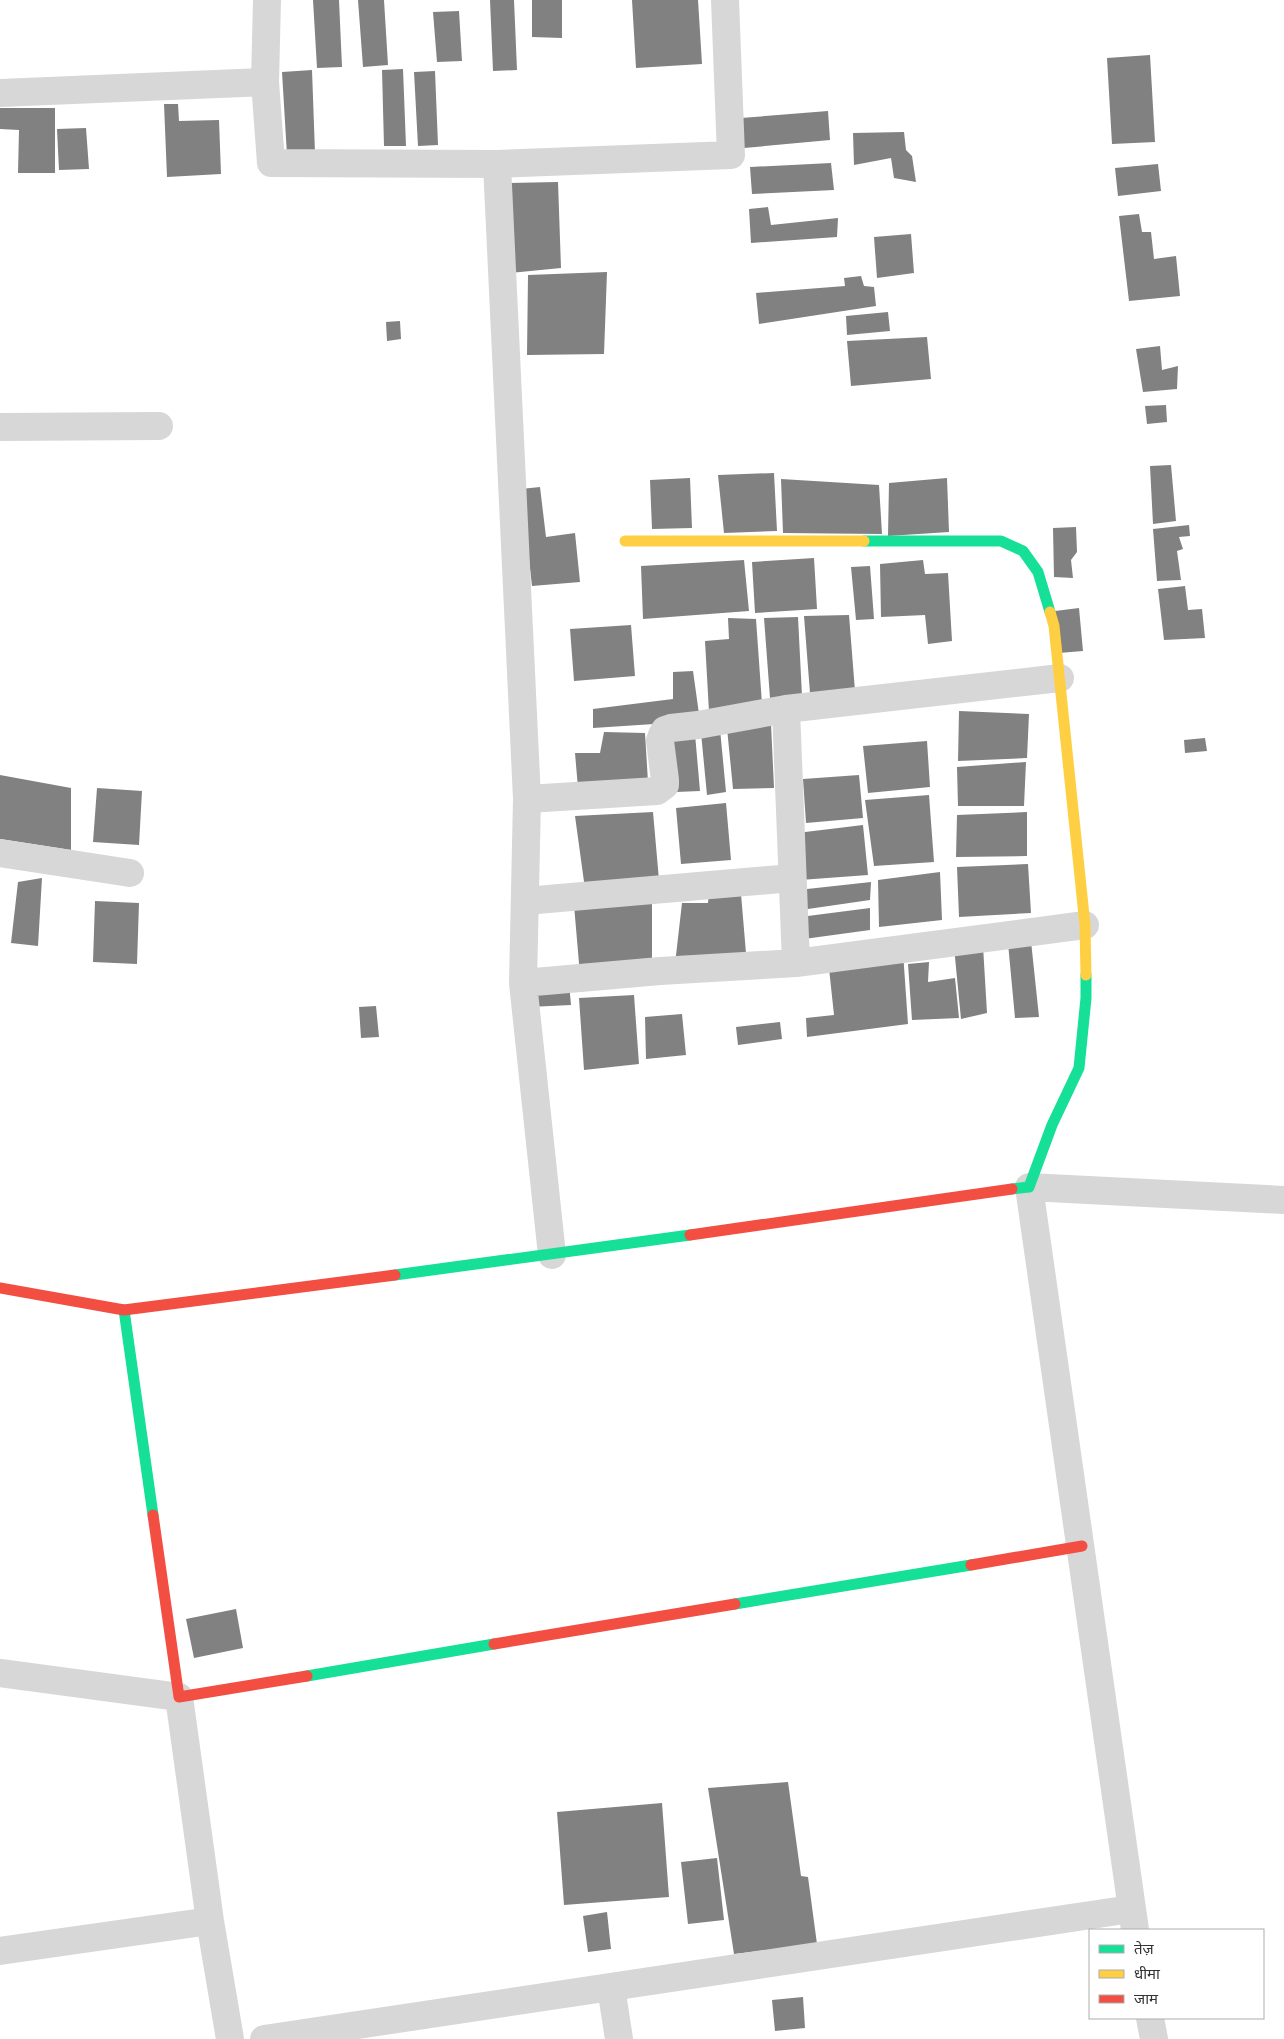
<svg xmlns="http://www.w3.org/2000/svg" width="1284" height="2039" font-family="'Noto Sans','Noto Sans Devanagari',sans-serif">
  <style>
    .building { fill: #818181 }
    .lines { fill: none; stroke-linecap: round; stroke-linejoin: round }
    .street { stroke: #d7d7d7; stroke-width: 28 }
    .fast { stroke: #16e098; stroke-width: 11 }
    .slow { stroke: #ffcf43; stroke-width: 11 }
    .jam { stroke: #f24e42; stroke-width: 11 }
  </style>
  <rect width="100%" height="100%" fill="#fff"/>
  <path class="building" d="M313 0H339L342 67 317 68Z
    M358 0H384L388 65 363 67Z
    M490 0H514L517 70 493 71Z
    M532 0H562V38L532 37Z
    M632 0H698L702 64 636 68Z
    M459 11 462 61 437 62 433 12Z
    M1150 55 1155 142 1112 144 1107 58Z
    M403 69 406 146H384L382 70Z
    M312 70 315 153 287 155 282 72Z
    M435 71 438 145 418 146 414 72Z
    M164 104H178L179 121 219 120 221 174 167 177Z
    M0 108H55V173H18L19 130 0 129Z
    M828 111 830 140 744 148 741 118Z
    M86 128 89 169 59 170 57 129Z
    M904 132 906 150 912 156 916 182 894 178 891 158 854 165 853 133Z
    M831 163 834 190 752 194 750 167Z
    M1158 164 1161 191 1118 196 1115 168Z
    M558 182 561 268 510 273 507 183Z
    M768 207 771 225 838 218 837 237 751 243 749 209Z
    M1139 214 1142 232H1151L1154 259 1176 256 1180 296 1129 301 1119 216Z
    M911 234 914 273 877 278 874 237Z
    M607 272 604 354 527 355 528 275Z
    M861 276 864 286 874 287 876 306 759 324 756 293 845 286 844 278Z
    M888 312 890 331 847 335 846 316Z
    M400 321 401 339 387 341 386 322Z
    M927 337 931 379 851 386 847 341Z
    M1160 346 1162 370 1178 366 1177 389 1143 392 1136 349Z
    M1166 405 1167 422 1147 424 1145 406Z
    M1171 465 1176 521 1153 524 1150 466Z
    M774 473 777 531 724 533 718 475Z
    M690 478 692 528 652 529 650 480Z
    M947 478 949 532 888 536 889 483Z
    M781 479 879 485 882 534 783 533Z
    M540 487 546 537 575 533 580 582 532 586 521 489Z
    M1189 525 1190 536 1179 537 1183 549 1177 551 1181 580 1157 581 1153 529Z
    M1076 527 1077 552 1071 560 1073 578 1054 577 1053 528Z
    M814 558 817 609 755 613 752 562Z
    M744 560 749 611 643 619 641 566Z
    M923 560 925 574 948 573 952 641 928 644 925 615 881 617 880 564Z
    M870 566 874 619 856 620 851 567Z
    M1185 586 1188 610 1202 609 1205 638 1164 640 1158 589Z
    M1079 608 1083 651 1059 653 1055 611Z
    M849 615 855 691 810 693 804 616Z
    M798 617 802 696 770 698 764 618Z
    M728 618 756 619 762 704 709 712 705 641 729 639Z
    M631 625 635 676 574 681 570 629Z
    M693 671 700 721 593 728V709L673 699V672Z
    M959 711 1029 714 1027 758 958 761Z
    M771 724 774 788 733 789 727 728Z
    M720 729 726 792 707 795 701 733Z
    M604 732 645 733 648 782 578 788 575 753H600Z
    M695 734 700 791 676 792 670 736Z
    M1205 738 1207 751 1185 753 1184 740Z
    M927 741 930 787 868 793 863 746Z
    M1026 762 1024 806H958L957 767Z
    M0 775 71 788V850L0 839Z
    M859 775 863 818 806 823 803 779Z
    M97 788 142 791 139 845 93 842Z
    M929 795 934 862 874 866 865 800Z
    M726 803 731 860 681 864 676 808Z
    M653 812 659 880 585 889 575 816Z
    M1027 812V856L956 857 957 815Z
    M863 825 868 875 800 880 797 833Z
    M1028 864 1031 913 959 917 957 867Z
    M940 872 942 920 879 927 878 880Z
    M42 878 38 946 11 943 18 882Z
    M871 882 870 900 801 910 798 890Z
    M709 892 741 894 747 965 675 964 682 903H708Z
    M652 898V966L580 975 574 905Z
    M95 901 139 903 137 964 93 962Z
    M870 908V930L804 939 800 917Z
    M1031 941 1039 1017 1015 1018 1008 943Z
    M983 946 987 1013 961 1019 954 947Z
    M903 952 908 1024 807 1037 806 1018 834 1015 828 959Z
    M929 962 928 982 955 978 959 1018 912 1020 908 964Z
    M569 983 571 1005 529 1007 528 985Z
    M634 995 639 1064 584 1070 579 998Z
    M376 1006 379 1037 361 1038 359 1007Z
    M682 1014 686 1055 646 1059 645 1017Z
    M780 1022 782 1039 738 1045 736 1027Z
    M236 1609 243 1648 194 1658 186 1619Z
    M788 1782 801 1876 808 1877 817 1944 734 1954 708 1788Z
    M662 1803 669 1897 564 1905 557 1812Z
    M717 1858 724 1920 688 1924 681 1862Z
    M607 1912 611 1949 588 1952 583 1916Z
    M803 1997 805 2028 775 2031 772 2000Z"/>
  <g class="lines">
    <path class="street" d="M265 82 267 0
      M0 93 265 82 271 163 497 164 731 155 725 0
      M497 164 527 799 523 983 552 1255
      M0 427 159 426
      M786 709 796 963
      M527 799 657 791 665 785V780L660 741 662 735 665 730 671 728 698 725 786 709 1060 678
      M0 853 130 873
      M525 901 792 878
      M523 983 660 971 796 963 1085 925
      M0 1673 179 1697 210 1921 230 2039
      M1135 1930 1029 1187 1284 1200
      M0 1951 210 1921
      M611 1987 619 2039
      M1150 2018 1154 2039
      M264 2039 1131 1909"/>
    <path class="fast" d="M864 541H1001L1023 551 1038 572 1050 612
      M1012 1189 1029 1187 1052 1125 1079 1068 1086 998V975
      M395 1275 690 1235
      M124 1310 153 1515
      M735 1604 971 1565
      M307 1676 494 1644"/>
    <path class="slow" d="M625 541H864
      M1050 612 1054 626 1085 925 1086 975"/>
    <path class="jam" d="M690 1235 1012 1189
      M0 1288 124 1310 395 1275
      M153 1515 179 1697 307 1676
      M971 1565 1082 1546
      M494 1644 735 1604"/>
  </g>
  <rect x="1089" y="1929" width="175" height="90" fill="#ffffff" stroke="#adadad"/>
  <rect x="1099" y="1945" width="25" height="8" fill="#16e098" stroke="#adadad"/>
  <text x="1134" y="1954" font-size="15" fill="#333333">तेज़</text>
  <rect x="1099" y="1970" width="25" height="8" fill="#ffcf43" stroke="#adadad"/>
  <text x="1134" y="1979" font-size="15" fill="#333333">धीमा</text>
  <rect x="1099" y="1995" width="25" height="8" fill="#f24e42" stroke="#adadad"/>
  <text x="1134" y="2004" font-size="15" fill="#333333">जाम</text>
</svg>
